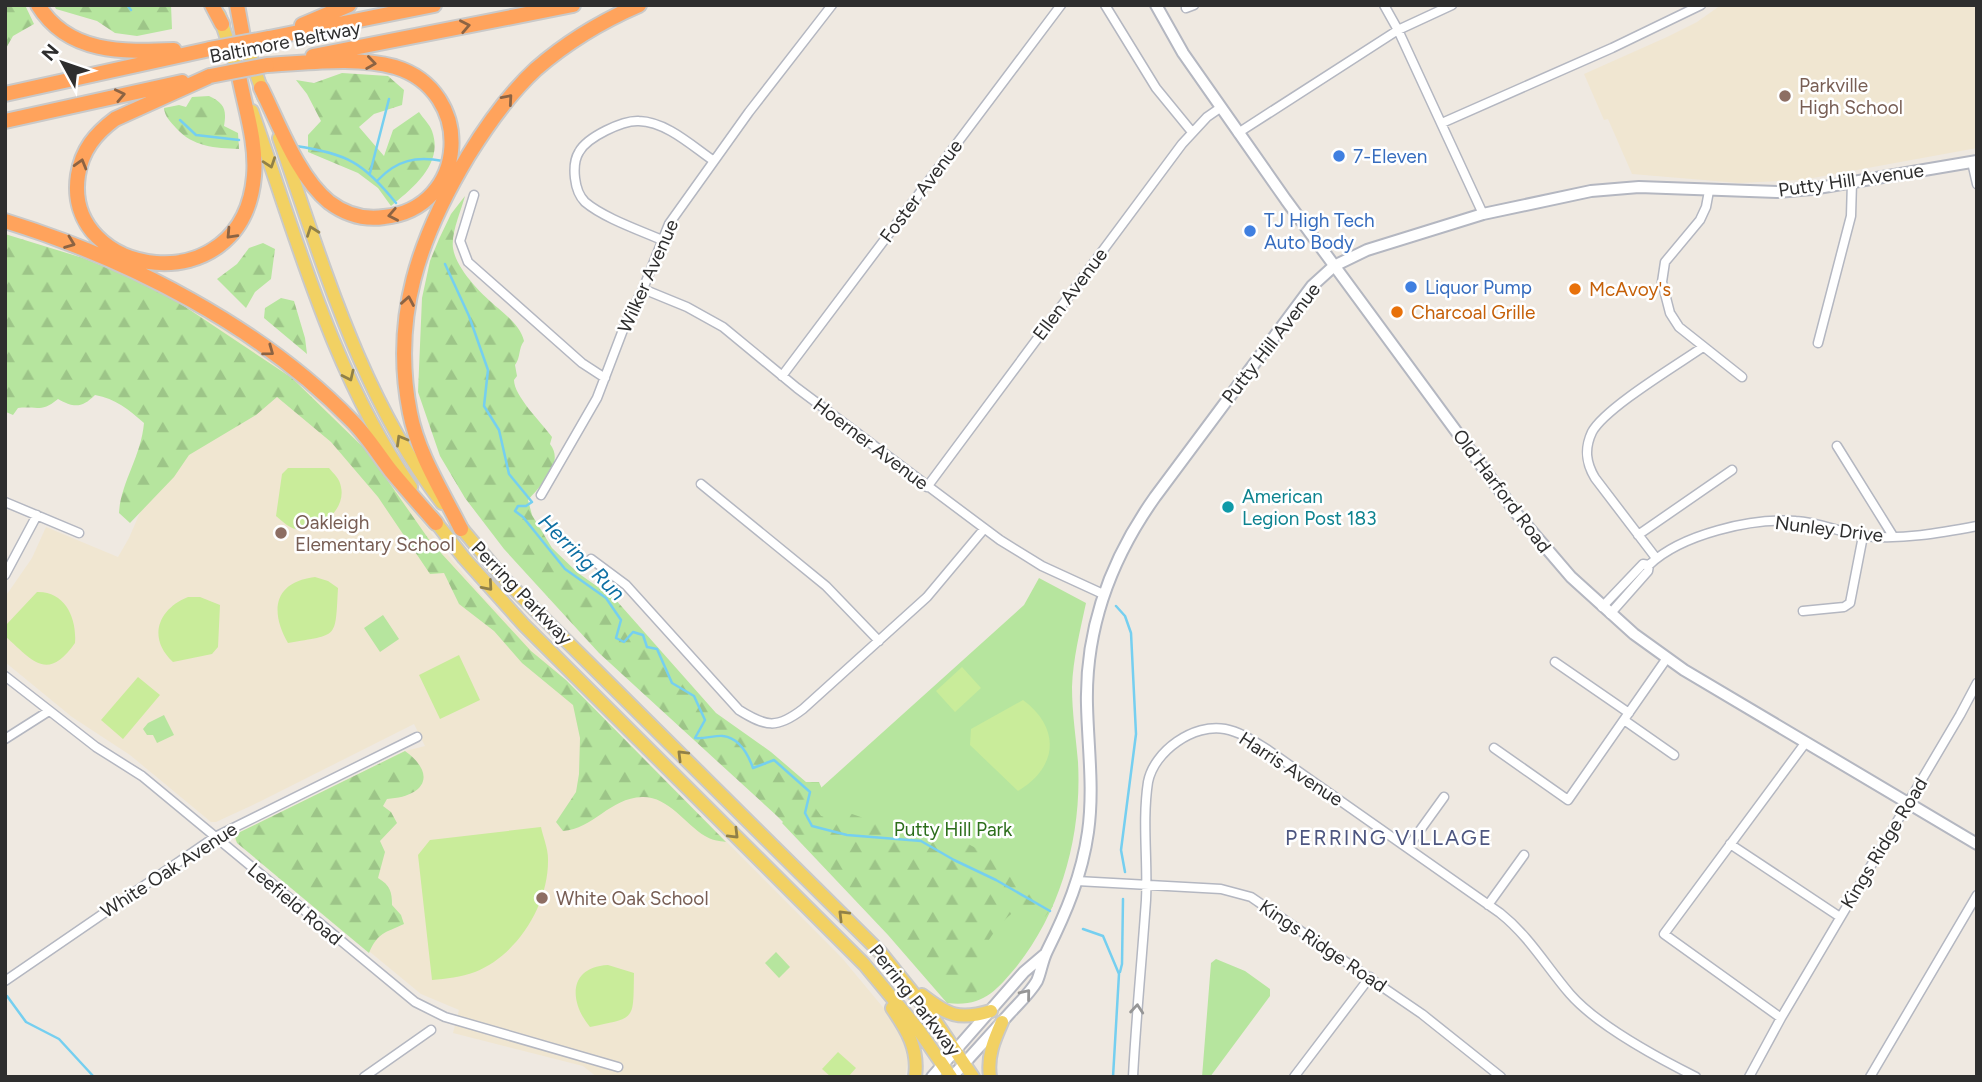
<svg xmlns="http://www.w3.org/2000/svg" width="1982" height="1082" font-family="Figtree,sans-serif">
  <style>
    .education { fill: #f0e6d1 }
    .green { fill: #b6e59e }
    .forest { fill: url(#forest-firs) }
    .pitch { fill: #c9ec9a }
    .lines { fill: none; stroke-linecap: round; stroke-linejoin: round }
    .stream { stroke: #75cff0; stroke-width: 2.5 }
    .street-casing { stroke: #b4b7c1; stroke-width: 11 }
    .secondary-casing { stroke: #b4b7c1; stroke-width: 14 }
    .primary-casing { stroke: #c9c9c9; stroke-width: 16 }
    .highway-casing { stroke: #c9c9c9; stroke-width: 18 }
    .street { stroke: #fff; stroke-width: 8 }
    .secondary { stroke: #fff; stroke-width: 10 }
    .primary { stroke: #f2d163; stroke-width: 12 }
    .highway { stroke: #ffa35c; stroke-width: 14 }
    .highway-bridge-casing { stroke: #c9c9c9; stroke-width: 18; stroke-linecap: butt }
    .highway-bridge { stroke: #ffa35c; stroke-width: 14 }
    .oneway { stroke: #8c6343 }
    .oneway2 { stroke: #908048 }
    .oneway3 { stroke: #969696 }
    .education-dot { fill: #8d6e63; stroke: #fff; stroke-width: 2.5 }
    .shop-dot { fill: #3f7fe0; stroke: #fff; stroke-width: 2.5 }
    .food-dot { fill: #e8710a; stroke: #fff; stroke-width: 2.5 }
    .culture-dot { fill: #0f9aa8; stroke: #fff; stroke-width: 2.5 }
    .labels { text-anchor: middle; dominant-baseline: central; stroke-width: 5; stroke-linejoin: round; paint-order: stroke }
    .street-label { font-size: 19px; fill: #2e2e2e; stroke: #fff }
    .education-label { font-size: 19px; fill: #785e54; stroke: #fff; text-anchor: start }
    .shop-label { font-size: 19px; fill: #366cbe; stroke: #fff; text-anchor: start }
    .food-label { font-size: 19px; fill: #c56008; stroke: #fff; text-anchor: start }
    .culture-label { font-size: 19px; fill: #0d838f; stroke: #fff; text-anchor: start }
    .park-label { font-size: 19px; fill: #2c6e1b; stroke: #fff }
    .water-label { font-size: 21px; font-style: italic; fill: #0d6fa3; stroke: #fff }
    .neighbourhood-label { font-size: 21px; letter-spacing: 2px; fill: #4d5680; stroke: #fff }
  </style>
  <defs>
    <pattern id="forest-firs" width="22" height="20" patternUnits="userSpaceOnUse" patternTransform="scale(1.75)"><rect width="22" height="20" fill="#b6e59e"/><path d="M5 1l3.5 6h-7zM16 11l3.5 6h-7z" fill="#9dc588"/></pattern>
  </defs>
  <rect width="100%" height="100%" fill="#efe9e1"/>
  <path class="education" d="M1721 5H1977V148L1802 180 1739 183 1632 174 1608 119 1604 120 1584 74 1667 37 1697 22Z
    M162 290 249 343 301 382 348 424 385 467 413 510 452 560 483 597 842 958 886 1011 904 1043 908 1059 905 1077H597L583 1066 453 1033 459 1010 421 994 234 840 236 834 405 751 425 746 414 724 259 802 216 822H211L130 755 72 717 5 662V597L32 558 46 527 118 557 129 538 182 415Z"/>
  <path class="green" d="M1039 578 1086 603C1080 631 1073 659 1072 687 1072 713 1076 737 1078 762 1082 834 1062 909 1017 966 995 992 983 1007 947 1003L888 935 782 823 1024 605Z
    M383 615 399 639 380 652 364 628Z
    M164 715 174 735 157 743 153 735H147L143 729 148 723Z
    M776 952 790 967 779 978 765 963Z
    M1216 959 1245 971 1270 989V996L1210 1077H1202L1211 963Z"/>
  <path class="forest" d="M5 5H25L34 24 13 36 5 50Z
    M54 5H171L172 29 137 36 115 33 97 21 56 9Z
    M342 73 388 76 404 90 402 105 374 114 359 127 384 156 393 130 419 112C423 118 430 125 432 131 444 164 413 188 391 206L378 188 358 173 308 152V135L321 121 307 94 296 80 314 83Z
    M209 96C224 103 227 109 224 126L238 133 239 149C215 148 193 147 176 128 170 121 165 117 164 108L179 105 186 107 192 97Z
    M465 196C461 211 451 233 453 248 456 269 482 295 498 308 508 317 521 327 524 341 518 349 521 357 515 365L517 376 514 380C514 396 541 422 552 437L550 444C565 463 541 485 528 500L532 515 552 548 578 573 615 599 716 713 771 752 806 782H819L823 791 814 806 821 816 837 819 852 814 887 826 919 830 940 837 958 835 970 845 1001 861 1023 879 1046 894 1053 906 1045 917 1034 918 1018 909C1000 920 980 949 976 970 975 977 977 986 977 994L953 998 928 975 837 876 777 816 599 653 504 549 465 498 440 456 418 392 422 298 430 261 439 239 451 214Z
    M5 234 83 258 157 288 292 378 367 451 430 541 531 651 566 680 726 842C719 841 711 840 705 836 685 824 668 796 642 797 610 798 593 829 563 831L556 822 576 792 579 774 580 738 573 705 522 663 494 631 459 604 444 573 430 574 378 497 331 442 277 397 256 415 189 455 174 477 130 523 119 513C121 482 141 457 144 423 128 409 116 399 95 395 82 408 74 408 58 399 41 413 37 406 18 408L13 415 6 412Z
    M263 243 275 249 271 279 255 292 246 308 217 279 237 264 249 248Z
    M281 298 294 301 305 338 307 354 264 318 265 308Z
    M405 751C438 775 424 797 387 799L383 806 391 812 397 823 380 841 385 852 378 878C390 885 392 892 392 905L401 915 404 924C385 933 378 932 369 953L237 843 235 837 236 834Z"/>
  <path class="pitch" d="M288 468H329C334 474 340 479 341 487 346 509 321 530 300 530 290 529 283 522 276 516L282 474Z
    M315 577 328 581 338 588C335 640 339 634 288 643 270 612 273 582 315 577Z
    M37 592C65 591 77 618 75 643 47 683 32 660 5 636L6 625Z
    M188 597H200L220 605 218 647 212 654 173 662C147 638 158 609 188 597Z
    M459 655 480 700 440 719 419 675Z
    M962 667 981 688 955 712 936 691Z
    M138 677 160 695 123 739 101 720Z
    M1023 700C1061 728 1058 767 1018 791L970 745 971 729Z
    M541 827C543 837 548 848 548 859 549 904 518 955 475 972 461 977 446 979 432 980L418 855 430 840Z
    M608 965 634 973C633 1021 637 1017 590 1027 569 1002 568 967 608 965Z
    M838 1052 856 1068 848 1077H831L822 1069Z"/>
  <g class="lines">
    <path class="stream" d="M127 5 131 10
      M180 120 196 135 239 140
      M296 146C347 154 363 162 396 203
      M370 173 389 99
      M378 180C397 160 416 156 443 161
      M445 264 469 316 488 370 484 406 499 430 509 474 532 502 526 506H518L515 511 523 517 565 569 606 598 621 620 616 638 624 642 633 632 643 635 647 647 657 649 672 683 694 696 705 720 695 738C705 739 716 735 723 736 740 738 748 754 753 768L774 760 810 792 805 813 812 826 847 835 921 841 954 860 996 880 1050 911
      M1116 606 1125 616 1131 633 1136 734 1121 850 1125 872
      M1083 929 1103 936 1119 974 1113 1077
      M1120 972 1122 964 1123 899
      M7 996 26 1022 59 1039 94 1077"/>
    <defs>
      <path id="street" d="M1105 5 1156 88 1192 132
        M1384 5 1398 30 1483 214
        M1186 8 1194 5
        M1442 123 1612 48 1701 5
        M1238 133 1398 30 1452 5
        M1972 162 1977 184
        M1709 191 1706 207 1700 220 1665 262 1662 282 1670 313 1679 327 1742 377
        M474 195 460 241 468 262 582 363 605 378
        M662 240C639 230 604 218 585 202 578 195 576 187 575 178 574 169 574 160 579 152 587 137 623 120 639 121 667 122 692 146 714 161
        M643 289 687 307 723 327 797 388 1000 540 1042 566 1103 594
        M1818 343 1851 216 1852 182
        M782 376 1061 5
        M1837 446 1893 536
        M701 484 826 586 879 641
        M927 487 1182 144 1207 117 1220 108
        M541 495 597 398 626 322 643 289 669 224 749 112 832 5
        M5 502 79 533
        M1638 535 1732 470
        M1656 558 1595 478C1586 463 1584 449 1592 432 1605 408 1677 365 1703 347
        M591 559 626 585 739 710C766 727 777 729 803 709L927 597 984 529
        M5 575 37 515
        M1602 607 1643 564 1649 565C1682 534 1751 518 1796 521 1819 522 1841 533 1864 536 1902 540 1940 533 1977 526
        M1803 611 1844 607 1850 603 1863 536
        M1610 614 1648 571 1649 565
        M1555 662 1629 713
        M5 676 96 747 142 776 415 1002 445 1017 618 1067
        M1624 720 1674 755
        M5 739 49 711
        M1494 748 1568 800 1667 658
        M1730 844 1840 917
        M1408 847 1444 797
        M1077 881 1221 889 1251 897 1422 1014 1501 1077
        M1488 905 1524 855
        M5 981 215 837 417 737
        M1781 1018 1664 934 1806 742
        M364 1077 431 1030
        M1133 1077C1136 1018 1142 959 1146 900 1148 862 1142 821 1148 782 1154 751 1194 723 1225 729 1241 732 1255 742 1268 750L1500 913C1529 936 1546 966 1570 994 1598 1026 1658 1058 1696 1077
        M1294 1077 1370 977
        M1749 1077 1781 1018 1960 715 1977 683
        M1870 1077 1977 895"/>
      <path id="secondary" d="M1156 5 1183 53 1286 200 1517 514 1571 577 1634 634 1684 670 1977 844
        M932 1077 1024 972 1044 955
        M952 1077C971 1056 990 1035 1009 1014 1018 1004 1030 993 1037 981 1041 972 1042 961 1047 951 1066 913 1082 875 1088 832 1094 789 1088 748 1087 705 1085 628 1111 559 1155 497L1312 286 1334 266 1367 250 1483 214 1591 191 1639 187 1777 192 1812 189 1977 161"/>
      <path id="primary" d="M219 15 240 78
        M243 35 264 97
        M252 111C297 239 333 375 411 487
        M279 138C323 263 360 396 442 503
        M431 516 464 558 524 625 864 964 918 1029 951 1077
        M457 523 505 580 881 953 934 1019 973 1077
        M922 995C948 1015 958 1021 991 1011
        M892 1008C907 1030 919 1049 915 1077
        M990 1077C987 1056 994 1040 1002 1022"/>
      <path id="highway" d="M38 5C68 54 123 52 174 50
        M212 5 222 24
        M237 5 243 37
        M302 25 349 5
        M269 38 434 5
        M313 56 573 5
        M210 76 115 119C95 134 82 150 78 175 62 278 243 306 254 176 257 143 245 108 239 76
        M261 88C279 124 298 177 329 202 345 214 364 220 384 217 469 208 475 91 395 67 355 56 308 63 267 65
        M5 94 210 49
        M5 121 182 82
        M5 221C129 259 261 327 352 421 367 436 378 454 391 471 406 489 421 506 436 523
        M461 529C442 491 418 454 410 413 391 317 419 238 468 156 487 125 509 94 536 69 567 42 602 21 639 5"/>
    </defs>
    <use href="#street" class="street-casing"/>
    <use href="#secondary" class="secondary-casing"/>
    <use href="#primary" class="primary-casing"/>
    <use href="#highway" class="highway-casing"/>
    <use href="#street" class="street"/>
    <use href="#secondary" class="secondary"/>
    <use href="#primary" class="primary"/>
    <use href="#highway" class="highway"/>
    <defs>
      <path id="highway-bridge" d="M210 49 269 38
        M210 76 267 65"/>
    </defs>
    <use href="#highway-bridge" class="highway-bridge-casing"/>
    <use href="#highway-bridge" class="highway-bridge"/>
  </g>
  <defs><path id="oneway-chevron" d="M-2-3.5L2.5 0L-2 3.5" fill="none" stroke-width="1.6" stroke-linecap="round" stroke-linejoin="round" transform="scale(1.75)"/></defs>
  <g class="oneway">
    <use href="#oneway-chevron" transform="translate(465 26) rotate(-11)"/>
    <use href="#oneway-chevron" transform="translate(371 63) rotate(8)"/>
    <use href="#oneway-chevron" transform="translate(120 95) rotate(-12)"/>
    <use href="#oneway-chevron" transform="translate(508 99) rotate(-49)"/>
    <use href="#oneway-chevron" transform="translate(81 164) rotate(-74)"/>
    <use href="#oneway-chevron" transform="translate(393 215) rotate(169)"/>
    <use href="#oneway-chevron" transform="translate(231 234) rotate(133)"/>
    <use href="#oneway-chevron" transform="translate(70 243) rotate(21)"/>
    <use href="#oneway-chevron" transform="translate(408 301) rotate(-80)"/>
    <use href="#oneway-chevron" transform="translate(269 351) rotate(36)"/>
  </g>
  <g class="oneway2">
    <use href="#oneway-chevron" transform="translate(270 163) rotate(71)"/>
    <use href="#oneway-chevron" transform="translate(312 231) rotate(-110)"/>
    <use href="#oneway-chevron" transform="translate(349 376) rotate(65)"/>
    <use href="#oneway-chevron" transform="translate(401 440) rotate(-120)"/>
    <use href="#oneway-chevron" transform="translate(488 586) rotate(49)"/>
    <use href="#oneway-chevron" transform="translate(682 755) rotate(-135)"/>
    <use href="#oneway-chevron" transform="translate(734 834) rotate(45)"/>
    <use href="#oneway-chevron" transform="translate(843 915) rotate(-135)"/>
  </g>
  <g class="oneway3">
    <use href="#oneway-chevron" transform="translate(1026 994) rotate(-51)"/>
    <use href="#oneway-chevron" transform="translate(1137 1009) rotate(-85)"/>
  </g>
  <g class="education-dot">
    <circle cx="1785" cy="96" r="7"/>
    <circle cx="281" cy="533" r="7"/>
    <circle cx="542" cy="898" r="7"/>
  </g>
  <g class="shop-dot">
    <circle cx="1339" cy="156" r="7"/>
    <circle cx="1250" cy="231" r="7"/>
    <circle cx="1411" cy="287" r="7"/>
  </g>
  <g class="food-dot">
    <circle cx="1575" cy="289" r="7"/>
    <circle cx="1397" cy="312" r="7"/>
  </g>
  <circle class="culture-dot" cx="1228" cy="507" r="7"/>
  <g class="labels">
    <g class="street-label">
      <text transform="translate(285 42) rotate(-11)">Baltimore Beltway</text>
      <text transform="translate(1851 180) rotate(-8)">Putty Hill Avenue</text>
      <text transform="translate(921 191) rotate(-53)">Foster Avenue</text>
      <text transform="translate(648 276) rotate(-66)">Wilker Avenue</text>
      <text transform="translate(1070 294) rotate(-53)">Ellen Avenue</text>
      <text transform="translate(1271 343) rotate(-52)">Putty Hill Avenue</text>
      <text transform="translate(871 444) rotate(37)">Hoerner Avenue</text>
      <text transform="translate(1502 491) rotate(53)">Old Harford Road</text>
      <text transform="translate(1829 529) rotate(7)">Nunley Drive</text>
      <text transform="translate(522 593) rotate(46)">Perring Parkway</text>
      <text transform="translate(1291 769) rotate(33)">Harris Avenue</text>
      <text transform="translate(1884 843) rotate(-59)">Kings Ridge Road</text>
      <text transform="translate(169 870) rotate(-33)">White Oak Avenue</text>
      <text transform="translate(295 904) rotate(40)">Leefield Road</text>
      <text transform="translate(1323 946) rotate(34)">Kings Ridge Road</text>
      <text transform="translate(915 1000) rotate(52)">Perring Parkway</text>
    </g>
    <g class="education-label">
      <text x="1799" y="85">Parkville<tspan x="1799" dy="22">High School</tspan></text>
      <text x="295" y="522">Oakleigh<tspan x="295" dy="22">Elementary School</tspan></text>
      <text x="556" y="898">White Oak School</text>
    </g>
    <g class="shop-label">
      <text x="1353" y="156">7-Eleven</text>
      <text x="1264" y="220">TJ High Tech<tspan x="1264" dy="22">Auto Body</tspan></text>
      <text x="1425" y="287">Liquor Pump</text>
    </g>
    <g class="food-label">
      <text x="1589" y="289">McAvoy's</text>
      <text x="1411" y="312">Charcoal Grille</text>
    </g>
    <g class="culture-label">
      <text x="1242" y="496">American<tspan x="1242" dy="22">Legion Post 183</tspan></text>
    </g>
    <g class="park-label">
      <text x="953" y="829">Putty Hill Park</text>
    </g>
    <g class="water-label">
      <text transform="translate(582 557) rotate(45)">Herring Run</text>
    </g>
    <g class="neighbourhood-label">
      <text x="1389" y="837">PERRING VILLAGE</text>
    </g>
  </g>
  <rect width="1982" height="1082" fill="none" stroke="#2e2e2e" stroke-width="14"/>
  <g transform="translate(63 63) rotate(310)" stroke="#ffffff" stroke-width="5" paint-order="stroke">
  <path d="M0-5L12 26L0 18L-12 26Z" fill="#2e2e2e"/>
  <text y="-10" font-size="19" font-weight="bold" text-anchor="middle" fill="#2e2e2e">N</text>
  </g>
</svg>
